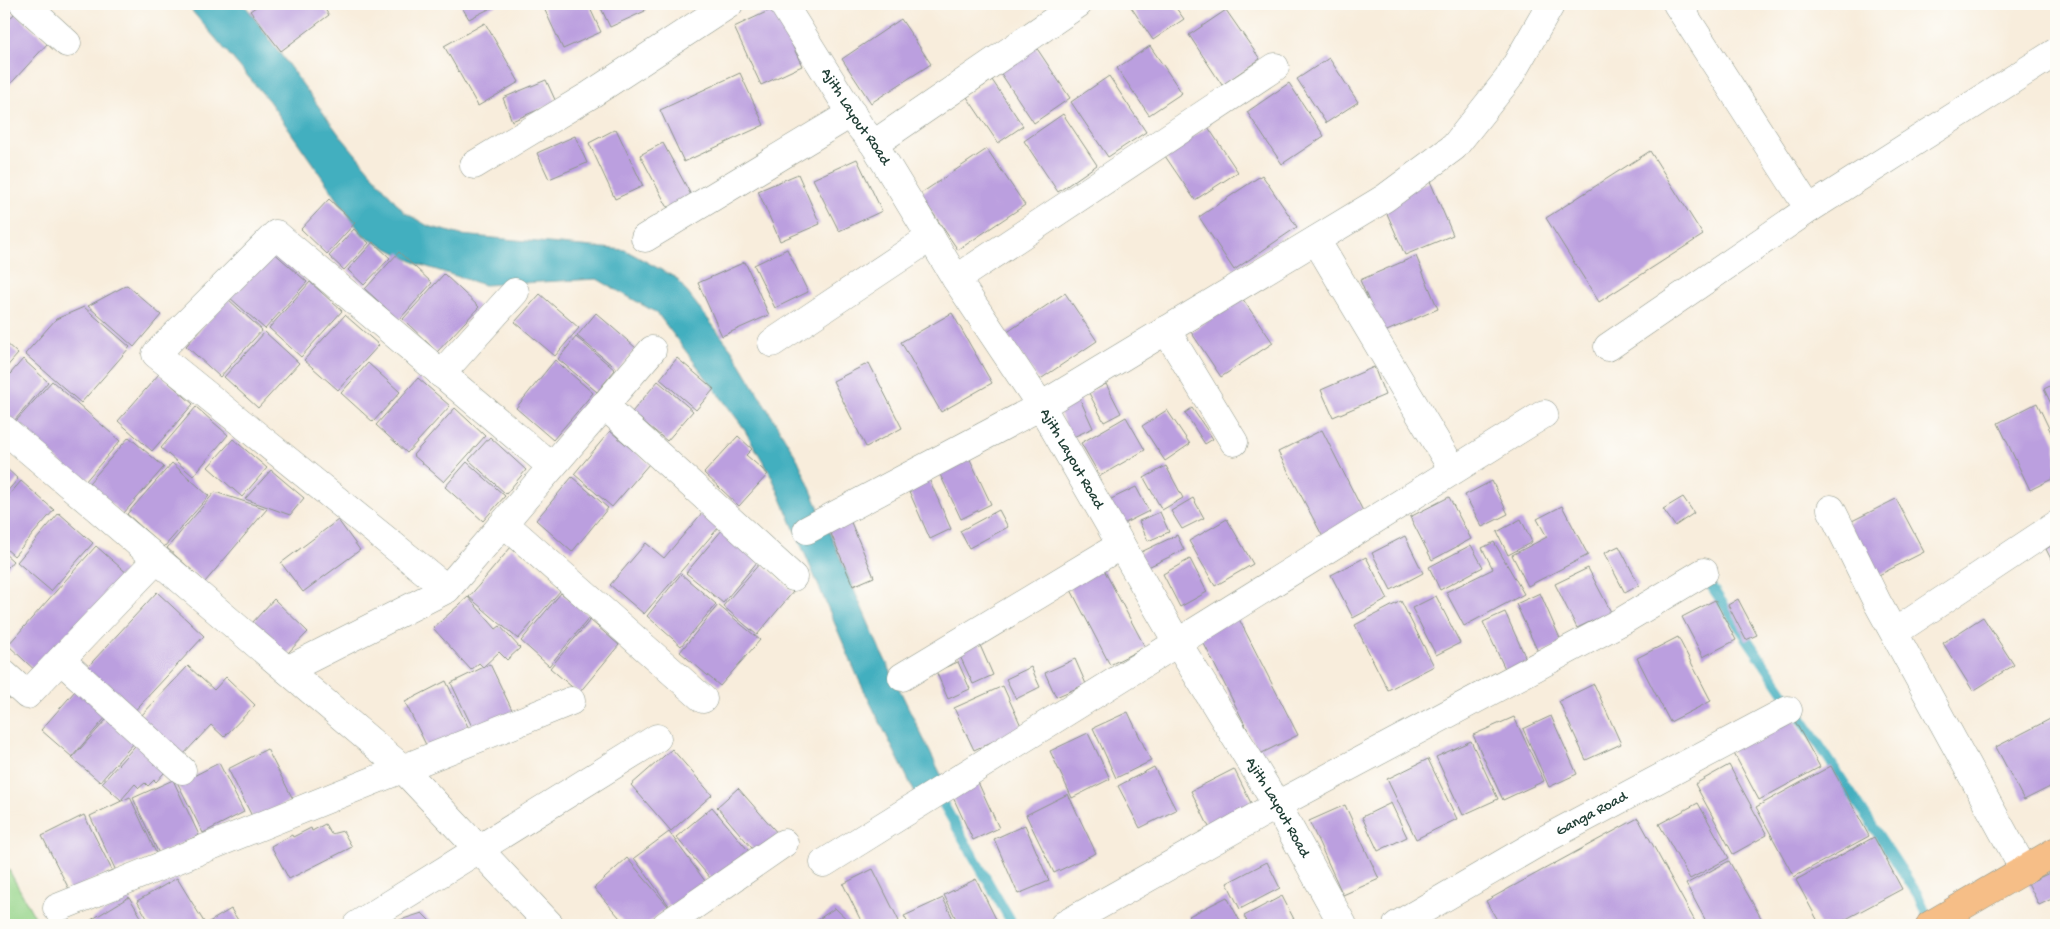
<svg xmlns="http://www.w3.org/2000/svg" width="2060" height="929" font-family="'Gochi Hand',sans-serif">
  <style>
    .green { fill: #98d68c; stroke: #5c8a60 }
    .water { fill: #42afbf; stroke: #30767a }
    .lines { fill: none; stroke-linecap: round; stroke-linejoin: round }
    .stream { stroke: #42afbf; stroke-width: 10 }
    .building { fill: #bb9fdf }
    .minor-casing { stroke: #8c9588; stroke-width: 29 }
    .major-casing { stroke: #8c9588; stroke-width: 29 }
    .minor { stroke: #fff; stroke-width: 28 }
    .major { stroke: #f6be87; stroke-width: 28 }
    .labels { text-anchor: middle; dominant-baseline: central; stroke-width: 4; stroke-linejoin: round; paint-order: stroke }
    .street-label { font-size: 15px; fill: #1f3d34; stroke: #fdfcf7 }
  </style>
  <rect width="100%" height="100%" fill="#fdfcf7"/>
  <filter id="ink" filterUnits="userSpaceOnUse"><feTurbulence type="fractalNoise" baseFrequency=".02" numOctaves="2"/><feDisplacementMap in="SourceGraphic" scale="10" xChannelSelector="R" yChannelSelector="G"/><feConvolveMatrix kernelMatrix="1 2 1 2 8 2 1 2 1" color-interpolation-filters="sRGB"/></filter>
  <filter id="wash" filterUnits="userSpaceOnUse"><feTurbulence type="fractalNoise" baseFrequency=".0096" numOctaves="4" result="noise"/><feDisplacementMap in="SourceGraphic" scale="20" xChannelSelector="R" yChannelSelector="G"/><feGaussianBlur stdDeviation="1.12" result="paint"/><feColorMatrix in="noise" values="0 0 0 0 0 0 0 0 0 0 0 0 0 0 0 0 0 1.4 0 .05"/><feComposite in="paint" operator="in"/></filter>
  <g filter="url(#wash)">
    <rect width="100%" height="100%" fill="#f8eddc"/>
    <path class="green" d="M4 861 39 925H4Z"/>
    <path class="water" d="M186 4H244L338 133 404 212 428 226 461 235 625 250 676 278 732 350 798 460 877 643 945 783 917 797 859 680 771 475 741 424 657 313 597 279 484 285 418 264 363 236 269 101Z"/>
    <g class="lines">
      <path class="stream" d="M1709 583 1822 749 1918 895 1930 924
        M938 795 1013 925"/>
    </g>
    <g id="blocks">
      <path class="building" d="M4 4H7L13 9 4 19Z
        M260 4H321L329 15 281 51 250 11Z
        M460 4H499L469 19Z
        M542 4H588L601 32 563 49Z
        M599 4H641L645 11 610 27Z
        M1129 4H1173L1184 19 1153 40Z
        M775 8 802 66 761 85 734 27Z
        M1226 10 1260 59 1222 85 1189 35Z
        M15 13 48 43 4 91V25Z
        M901 19 931 64 871 103 842 59Z
        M485 23 519 82 478 106 444 46Z
        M1034 44 1070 98 1034 123 998 69Z
        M1150 46 1182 93 1149 115 1117 68Z
        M1329 58 1358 102 1326 123 1297 79Z
        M740 73 764 125 684 162 660 110Z
        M1109 76 1146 132 1108 157 1071 102Z
        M546 80 556 102 512 121 503 98Z
        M992 80 1023 126 998 143 967 97Z
        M1289 83 1324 136 1282 164 1247 112Z
        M1063 114 1097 165 1058 192 1024 141Z
        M1208 127 1238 172 1195 200 1165 156Z
        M616 129 643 186 615 199 589 143Z
        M575 136 587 163 549 179 537 153Z
        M663 143 691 195 668 208 640 155Z
        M987 149 1025 205 958 250 920 194Z
        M1650 151 1703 235 1599 302 1546 218Z
        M857 159 882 211 839 231 813 179Z
        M798 174 820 224 780 241 758 191Z
        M1262 175 1297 227 1234 270 1199 217Z
        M1430 181 1453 235 1405 255 1382 202Z
        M329 199 355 223 327 254 301 229Z
        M354 229 369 243 344 270 329 256Z
        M373 242 390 258 364 285 348 270Z
        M787 249 808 292 775 308 754 265Z
        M271 250 307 282 265 329 229 297Z
        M399 252 432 283 399 320 365 289Z
        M1416 256 1438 309 1382 333 1360 280Z
        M745 262 769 315 722 336 698 283Z
        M444 274 479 307 437 352 403 319Z
        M310 282 342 311 301 357 269 328Z
        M127 285 161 315 134 347 88 306Z
        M1065 293 1097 341 1039 380 1006 333Z
        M540 294 579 328 555 356 515 322Z
        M1242 298 1273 343 1221 377 1191 332Z
        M228 299 262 330 220 377 186 346Z
        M84 307 130 347 81 403 25 354 56 319Z
        M596 313 636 348 618 370 577 336Z
        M952 313 992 383 941 412 901 342Z
        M345 315 379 345 338 390 304 360Z
        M265 332 299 363 258 408 224 377Z
        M576 337 615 370 597 392 558 359Z
        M4 341 18 354 4 370Z
        M677 358 714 389 696 410 660 379Z
        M23 359 48 382 14 421 4 412V381Z
        M555 360 593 393 553 440 516 408Z
        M368 363 400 392 373 422 341 393Z
        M869 363 902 428 866 447 833 381Z
        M1374 367 1385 395 1333 417 1321 390Z
        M159 374 193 404 152 451 118 421Z
        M418 378 450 406 407 453 376 425Z
        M52 381 120 441 84 483 15 422Z
        M658 381 693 411 667 441 632 412Z
        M2056 383V414L2044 389Z
        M1106 384 1121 413 1104 422 1089 393Z
        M1079 397 1093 428 1071 438 1057 406Z
        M2037 403 2056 443V477L2030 490 1998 423Z
        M196 407 228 435 193 476 161 448Z
        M455 408 485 436 444 482 413 455Z
        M1192 408 1213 439 1205 444 1185 413Z
        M1167 410 1190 444 1165 461 1142 426Z
        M1126 417 1145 450 1100 476 1081 443Z
        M1322 430 1364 513 1323 537 1278 452Z
        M610 431 649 464 612 507 574 474Z
        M738 436 752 449 746 455 768 474 739 506 704 473Z
        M129 437 164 467 123 514 89 483Z
        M490 437 526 470 506 494 469 460Z
        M233 439 267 468 242 497 208 467Z
        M966 451 991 504 961 519 936 466Z
        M467 462 505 496 483 521 445 487Z
        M172 463 209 496 164 547 127 514Z
        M4 466 18 479 4 495Z
        M1166 466 1183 498 1162 510 1144 478Z
        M271 470 304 498 290 515 245 499Z
        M926 472 951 529 930 539 905 482Z
        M572 477 608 508 572 552 536 520Z
        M21 481 54 510 14 556 4 547V501Z
        M1492 481 1508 514 1482 527 1465 495Z
        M1136 487 1149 511 1121 525 1109 500Z
        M215 492 267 509 205 582 167 548Z
        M1449 497 1471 539 1432 560 1410 517Z
        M1683 497 1694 513 1675 526 1663 509Z
        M1193 498 1204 518 1182 529 1171 511Z
        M1896 499 1924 552 1875 577 1848 523Z
        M1562 506 1588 555 1528 586 1512 555 1547 537 1537 519Z
        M999 510 1008 527 969 548 960 531Z
        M1160 512 1169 532 1148 541 1139 521Z
        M59 513 93 543 51 591 17 562Z
        M702 513 719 527 644 614 610 585 646 543 664 558Z
        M1227 519 1253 564 1215 586 1189 541Z
        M1521 519 1532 542 1508 555 1497 532Z
        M338 520 360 550 303 592 281 563Z
        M850 520 874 577 853 586 829 529Z
        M722 530 758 561 723 603 686 573Z
        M1177 535 1184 550 1146 568 1139 553Z
        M1405 536 1423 573 1391 590 1372 553Z
        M1494 542 1524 594 1464 626 1446 592 1493 569 1482 548Z
        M2056 543V569L2046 549Z
        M1471 545 1483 567 1440 590 1429 567Z
        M96 546 129 575 40 675 8 645Z
        M1619 546 1639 585 1625 593 1604 553Z
        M511 547 561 590 518 639 469 597Z
        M4 553 13 561 4 572Z
        M1366 557 1388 599 1353 618 1331 575Z
        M1190 559 1207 592 1180 607 1163 574Z
        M760 563 793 592 757 635 723 606Z
        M1102 566 1145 647 1110 665 1068 584Z
        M1588 568 1611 612 1577 628 1555 584Z
        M681 574 716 604 681 646 647 616Z
        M157 592 204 636 128 718 81 674Z
        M561 593 590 617 549 666 521 641Z
        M1540 593 1562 643 1539 654 1516 604Z
        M1436 596 1460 643 1436 655 1412 608Z
        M468 597 496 629 500 626 520 648 507 660 499 652 483 667 479 663 471 670 433 628Z
        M274 599 308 632 286 655 252 623Z
        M1738 599 1757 635 1746 640 1728 605Z
        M1715 600 1736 640 1703 657 1682 617Z
        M1401 601 1434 666 1388 690 1355 625Z
        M718 605 760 640 720 686 680 652Z
        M1505 612 1528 663 1507 673 1483 622Z
        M1237 615 1298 735 1260 754 1199 634Z
        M1983 617 2014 665 1973 691 1943 643Z
        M590 620 619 645 579 693 550 668Z
        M1678 637 1711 701 1670 722 1637 658Z
        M979 643 993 675 973 684 958 652Z
        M1075 659 1086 684 1056 697 1045 673Z
        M958 662 970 689 948 699 936 671Z
        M490 664 515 716 476 735 451 683Z
        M188 666 214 690 226 677 255 705 224 737 211 725 181 757 140 717Z
        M1031 667 1040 687 1016 699 1006 679Z
        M446 681 471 733 430 753 405 702Z
        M82 683 112 710 72 757 41 730Z
        M1594 684 1621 744 1586 760 1559 701Z
        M1003 686 1022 728 974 750 954 708Z
        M114 711 141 735 100 782 72 758Z
        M1128 712 1151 761 1116 778 1093 728Z
        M1791 714 1820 767 1759 800 1731 748Z
        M1551 716 1577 774 1549 787 1523 729Z
        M2056 716V784L2024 800 1996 747Z
        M1514 717 1544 781 1503 800 1473 735Z
        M1088 733 1110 779 1072 798 1050 751Z
        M142 738 172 764 156 782 154 780 148 786 145 783 139 788 135 784 121 800 102 783Z
        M1471 741 1498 799 1463 815 1436 757Z
        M267 749 293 799 254 820 228 769Z
        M672 749 712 795 671 831 631 785Z
        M1428 759 1457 819 1416 839 1387 779Z
        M219 763 244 812 203 833 178 784Z
        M1729 765 1767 835 1733 854 1695 784Z
        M1831 766 1869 836 1794 877 1756 807Z
        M1154 767 1176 810 1140 828 1118 786Z
        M1234 769 1253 807 1210 829 1191 791Z
        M173 780 199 835 159 854 133 798Z
        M977 780 999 828 973 840 951 793Z
        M738 788 779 835 757 854 717 807Z
        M1068 794 1096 853 1054 873 1026 815Z
        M130 797 156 853 116 871 90 816Z
        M1391 803 1407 837 1378 851 1362 817Z
        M1698 803 1729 858 1690 879 1659 824Z
        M1345 805 1379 879 1343 895 1309 821Z
        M712 807 752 855 716 885 676 837Z
        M84 815 112 870 70 891 42 836Z
        M1638 818 1697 925H1500L1486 901Z
        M325 824 331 834 343 831 352 847 289 879 271 846 292 835 293 837 311 828 312 831Z
        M1025 825 1049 881 1018 894 994 839Z
        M669 832 705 881 670 907 634 858Z
        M1874 837 1902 889 1835 925H1820L1796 880Z
        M627 858 668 906 646 925H626L594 888Z
        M1729 861 1765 925H1708L1686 884Z
        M1267 862 1280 888 1240 909 1227 883Z
        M873 869 899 921 891 925H863L843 884Z
        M2056 870V897L2039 905 2028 883Z
        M177 878 204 922 198 925H151L137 901Z
        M976 879 999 925H959L944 895Z
        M1282 896 1297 925H1249L1244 916Z
        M129 897 146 925H95L91 920Z
        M1227 897 1242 925H1194L1189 916Z
        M943 898 956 925H909L904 916Z
        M835 908 853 925H810Z
        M231 909 241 925H204Z
        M422 913 434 925H393L397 921Z"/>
    </g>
  </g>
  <g filter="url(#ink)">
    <use href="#blocks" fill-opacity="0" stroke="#8c9588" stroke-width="1"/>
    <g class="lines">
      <defs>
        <g id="minor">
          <path d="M24 4 67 43"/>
          <path id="s1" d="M783 4 860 127 874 144 956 279 1041 406 1177 642 1277 805 1343 925"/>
          <path d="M1677 4 1809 209 2056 52"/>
          <path d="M874 144 1078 4"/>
          <path d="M474 165 590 95 729 4"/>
          <path d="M645 238 852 113"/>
          <path d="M1316 240 1453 470"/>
          <path d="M956 279 1275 67"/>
          <path d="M1166 330 1234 442"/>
          <path d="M772 343 931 237"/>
          <path d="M1608 347 1809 209"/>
          <path d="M441 374 515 292"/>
          <path d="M604 405 793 577"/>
          <path d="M4 429 402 768 550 925"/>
          <path d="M1831 509 1877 602 2024 870"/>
          <path d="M505 524 703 699"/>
          <path d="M807 530 1041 406 1385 198 1454 147 1508 79 1551 4"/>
          <path d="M447 589 156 354 276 234 551 466"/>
          <path d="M1895 632 2056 525"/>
          <path d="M61 660 182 770"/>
          <path d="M287 670 447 589 652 350"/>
          <path d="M4 674 27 695 156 560"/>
          <path d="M902 677 1121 545"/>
          <path d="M824 863 1544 414"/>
          <path d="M57 908 571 701"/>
          <path d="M357 925 657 738"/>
          <path d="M666 925 784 843"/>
          <path d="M1064 925 1277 805 1624 620 1704 572"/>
          <path id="s2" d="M1397 925 1538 843 1788 710"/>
        </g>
        <path id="major" d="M1930 925 2056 851"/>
      </defs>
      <use href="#minor" class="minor-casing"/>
      <use href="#major" class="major-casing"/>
      <use href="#minor" class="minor"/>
      <use href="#major" class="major"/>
    </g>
  </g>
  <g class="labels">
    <g class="street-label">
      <text stroke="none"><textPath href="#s1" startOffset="134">Ajith Layout Road</textPath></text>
      <text stroke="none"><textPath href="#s1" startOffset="539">Ajith Layout Road</textPath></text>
      <text stroke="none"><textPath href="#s1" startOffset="944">Ajith Layout Road</textPath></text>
      <text stroke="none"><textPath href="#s2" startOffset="224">Ganga Road</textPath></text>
    </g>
  </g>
  <rect width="2060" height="929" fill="none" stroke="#fdfcf7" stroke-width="20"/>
</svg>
